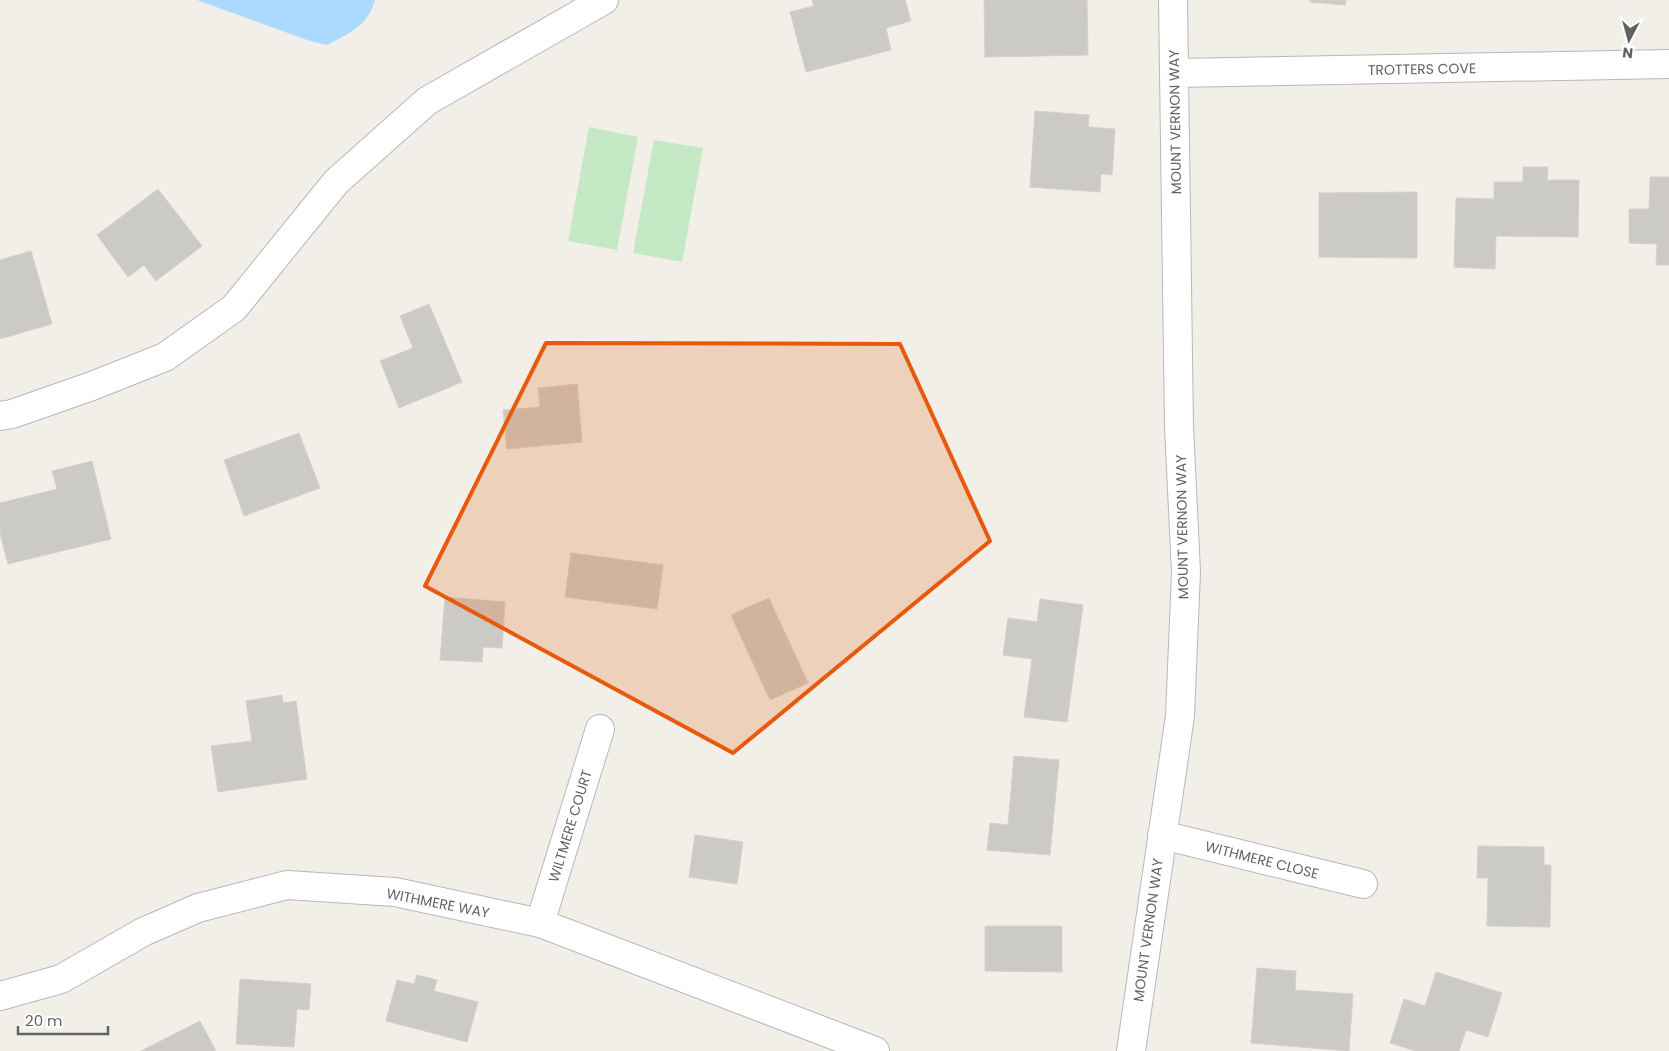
<svg xmlns="http://www.w3.org/2000/svg" width="1669" height="1051" font-family="Poppins,sans-serif">
  <style>
    .green { fill: #c5e8c5 }
    .water { fill: #aadaff }
    .building { fill: #cccac5; stroke: #d6d1c6 }
    .lines { fill: none; stroke-linecap: round; stroke-linejoin: round }
    .minor-casing { stroke: #b5b8bc; stroke-width: 30 }
    .minor { stroke: #fff; stroke-width: 28 }
    .marked { fill: #e8590c; fill-opacity: 0.2; stroke: #e8590c; stroke-width: 4; stroke-linejoin: round }
    .labels { text-anchor: middle; dominant-baseline: central; stroke-width: 5; stroke-linejoin: round; paint-order: stroke }
    .street-label { font-size: 14px; fill: #5f6368; stroke: #fff }
  </style>
  <rect width="100%" height="100%" fill="#f1efe8"/>
  <path class="green" d="M589 127 638 137 617 250 568 241Z
    M654 140 703 148 682 262 633 253Z"/>
  <path class="water" d="M197 0H375C368 26 350 33 327 45L310 41Z"/>
  <path class="building" d="M812 0H905L911 21 886 28 891 50 806 72 790 12 814 6Z
    M984 0H1087L1088 55 985 57Z
    M1310 0H1346L1345 5 1310 2Z
    M1035 111 1089 115 1088 127 1115 129 1112 175 1101 174 1100 192 1030 187Z
    M1523 167H1548L1547 180H1579L1578 237 1496 236 1495 269 1454 267 1456 198 1494 199V182H1523Z
    M1650 177H1669V265H1656L1657 244 1629 243V209H1649Z
    M158 189 202 246 156 281 144 265 128 277 97 235Z
    M1417 192V258L1319 257V193Z
    M31 251 52 324 0 339V260Z
    M429 304 462 382 399 408 380 361 413 348 400 316Z
    M577 384 582 442 507 449 503 410 540 407 538 388Z
    M299 433 320 488 244 516 224 460Z
    M92 461 111 539 8 564 0 533V503L57 489 52 471Z
    M571 553 663 565 657 609 565 597Z
    M445 597 505 602 502 648 483 647 482 662 440 660Z
    M769 598 808 683 770 700 731 615Z
    M1040 599 1083 605 1067 722 1024 717 1032 659 1003 655 1008 618 1037 622Z
    M282 695 283 703 296 701 307 779 218 792 211 746 252 741 246 701Z
    M1014 756 1059 760 1050 855 987 850 990 823 1008 825Z
    M695 835 743 842 737 884 689 877Z
    M1478 846 1544 847V865H1551L1550 927 1487 926 1488 878H1477Z
    M985 926H1062V972L985 971Z
    M1257 968 1296 971 1295 990 1353 994 1349 1051 1251 1043Z
    M1436 972 1502 993 1488 1037 1466 1030 1459 1051H1416L1390 1043 1404 999 1425 1006Z
    M417 975 437 980 434 991 478 1002 467 1042 386 1021 397 980 414 984Z
    M240 979 311 984 309 1010 297 1009 294 1047 236 1044Z
    M200 1021 216 1051H141Z"/>
  <g class="lines">
    <defs>
      <path id="minor" d="M1175 73 1669 64
        M0 416 12 414 92 386 165 357 234 308 336 182 427 101 604 0
        M1162 835 1363 884
        M540 923 600 729
        M0 996 61 979 143 932 198 908 287 885 395 892 540 923 875 1051
        M1131 1051 1180 716 1186 572 1179 427 1173 0"/>
    </defs>
    <use href="#minor" class="minor-casing"/>
    <use href="#minor" class="minor"/>
  </g>
  <path class="marked" d="M546 343 900 344 990 541 733 753 425 586Z"/>
  <g class="labels">
    <g class="street-label">
      <text transform="translate(1422 69) rotate(-1)">TROTTERS COVE</text>
      <text transform="translate(1175 122) rotate(-91)">MOUNT VERNON WAY</text>
      <text transform="translate(1182 527) rotate(-91)">MOUNT VERNON WAY</text>
      <text transform="translate(570 826) rotate(-73)">WILTMERE COURT</text>
      <text transform="translate(1262 860) rotate(14)">WITHMERE CLOSE</text>
      <text transform="translate(438 903) rotate(11)">WITHMERE WAY</text>
      <text transform="translate(1148 930) rotate(-82)">MOUNT VERNON WAY</text>
    </g>
  </g>
  <g transform="translate(1629 40) rotate(186)" stroke="#ffffff" stroke-width="4" paint-order="stroke">
  <path d="M0-4L9 19L0 12L-9 19Z" fill="#5f6368"/>
  <text y="-8" font-size="14" font-weight="bold" text-anchor="middle" fill="#5f6368">N</text>
  </g>
  <path d="M18 1026v8h90v-8" fill="none" stroke="#5f6368" stroke-width="2.5"/>
  <text x="25" y="1026" font-size="15" fill="#5f6368" stroke="#ffffff" stroke-width="4" paint-order="stroke">20 m</text>
</svg>
